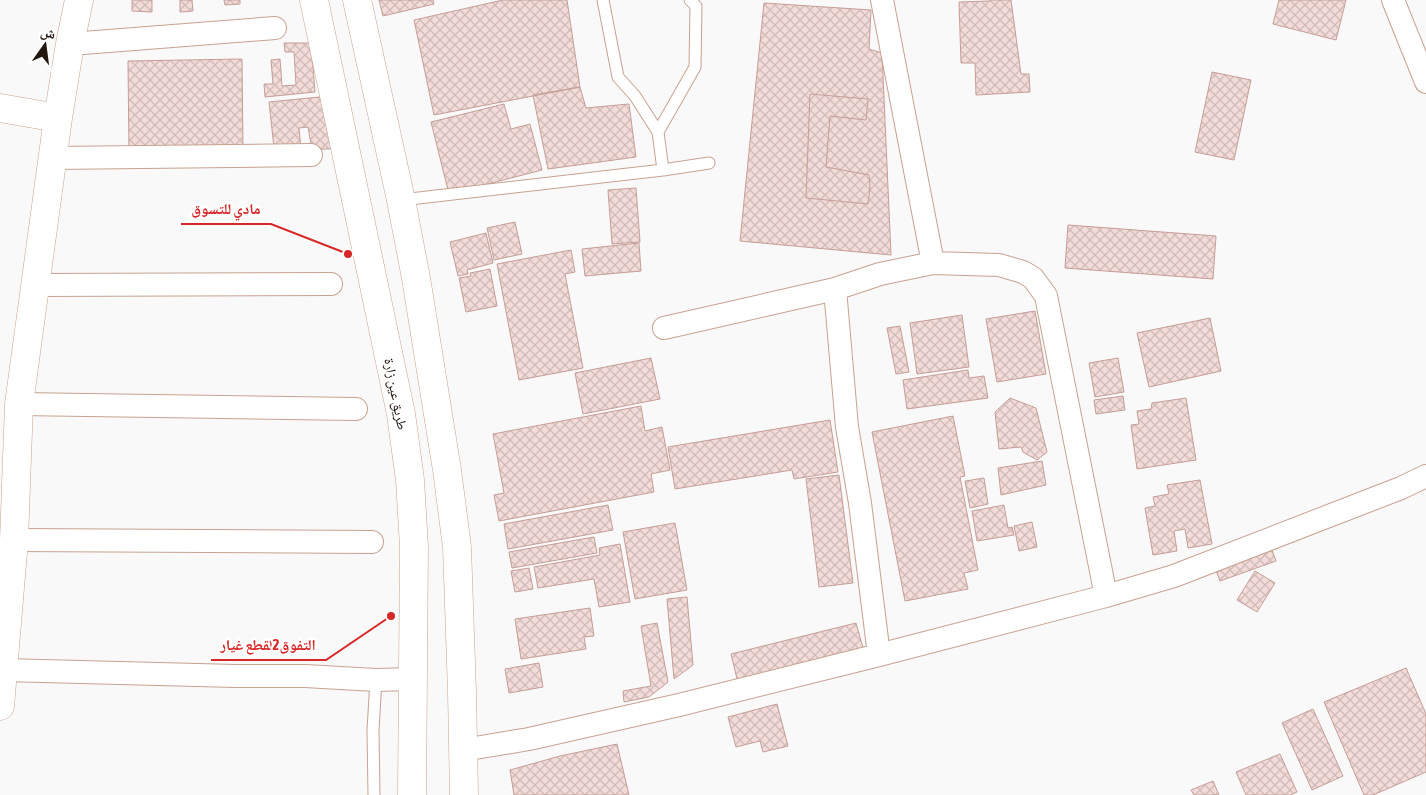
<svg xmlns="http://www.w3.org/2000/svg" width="1426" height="795" font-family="'Asap Condensed','Noto Naskh Arabic',sans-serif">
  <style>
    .building { fill: url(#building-cross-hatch); stroke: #c69d97 }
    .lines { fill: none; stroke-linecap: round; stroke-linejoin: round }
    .lane-casing { stroke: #c6a290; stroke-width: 13 }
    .street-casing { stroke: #c6a290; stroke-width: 24 }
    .secondary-casing { stroke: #c6a290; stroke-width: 29 }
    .primary-casing { stroke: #c6a290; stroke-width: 29 }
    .lane { stroke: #fff; stroke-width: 11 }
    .street { stroke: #fff; stroke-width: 22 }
    .secondary { stroke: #fff; stroke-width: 28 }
    .primary { stroke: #fff; stroke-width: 28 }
    .labels { text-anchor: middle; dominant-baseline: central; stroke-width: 4.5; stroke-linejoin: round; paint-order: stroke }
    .street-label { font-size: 14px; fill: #23160f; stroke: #fff }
    .leader { fill: none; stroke: #d62828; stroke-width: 2 }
    .callout-dot { fill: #d62828; stroke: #fff; stroke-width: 2 }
    .callout-label { font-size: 15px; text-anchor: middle; font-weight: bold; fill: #d62828; stroke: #fff; stroke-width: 4.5; stroke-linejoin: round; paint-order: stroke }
  </style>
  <defs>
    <pattern id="building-cross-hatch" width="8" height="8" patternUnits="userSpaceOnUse" patternTransform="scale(1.25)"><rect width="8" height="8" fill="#f2dbd8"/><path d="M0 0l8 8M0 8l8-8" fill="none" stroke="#cfbbb8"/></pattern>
  </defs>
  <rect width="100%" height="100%" fill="#f9f9f9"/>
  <path class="building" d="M132 0H152V12L132 11Z
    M180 0H192L193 11 180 12Z
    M224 0H240V4L225 5Z
    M379 0H433L434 4 383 16Z
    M503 0H567L580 87 434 115 414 20Z
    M990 0H1011L1021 74H1029L1030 92 976 95 975 63H961L959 2 990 1Z
    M1279 0H1346L1336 40 1273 24Z
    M764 3 871 10 869 49 882 53 891 255 740 241Z
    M284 43H311L315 92 265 97 264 84H273L271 60 280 59 282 86 296 85 294 52H285Z
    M242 59 243 152H129L128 61Z
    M1212 72 1251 80 1234 160 1195 152Z
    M580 87 586 108 629 104 636 157 548 169 533 95Z
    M810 94 868 99 866 120 830 116 826 167 869 175 870 187 868 204 806 198Z
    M330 96 339 148 312 150 308 127 299 128 301 149 274 148 269 102Z
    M504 104 511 129 530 124 542 170 449 194 431 122Z
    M636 188 640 242 612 244 608 190Z
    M515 222 522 254 494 260 487 228Z
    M1068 225 1216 236 1213 279 1065 268Z
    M486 233 493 263 467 270 468 274 458 276 450 242Z
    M639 243 641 271 585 276 582 249Z
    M571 250 575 272 565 274 583 368 519 380 497 264Z
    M490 269 497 306 466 312 459 278 471 276 470 273Z
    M1035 311 1046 374 997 382 986 319Z
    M962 315 969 367 917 374 910 323Z
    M1210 318 1221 371 1149 387 1137 333Z
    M900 326 909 372 896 374 887 328Z
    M651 358 660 399 583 414 575 373Z
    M1118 358 1124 392 1095 397 1089 363Z
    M968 370 969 378 984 376 988 398 907 409 903 380Z
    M1123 396 1125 410 1096 414 1094 400Z
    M1010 398 1036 408 1047 452 1037 460 1023 452 1021 447 999 449 995 412Z
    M1186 398 1196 460 1137 469 1131 425 1139 424 1137 411 1151 409 1152 403Z
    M641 406 645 431 662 427 670 470 651 474 654 492 499 521 494 495 504 493 493 434Z
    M953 416 965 476 960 477 978 570 964 573 968 589 905 601 872 432Z
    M830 420 838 472 794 479 792 470 675 489 668 447Z
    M1042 461 1046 485 1001 495 998 468Z
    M839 475 853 583 819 587 806 479Z
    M984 478 988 504 970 508 965 481Z
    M1200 480 1212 544 1188 548 1185 529 1174 531 1177 551 1153 555 1145 508 1155 506 1153 497 1169 494 1167 485Z
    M608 505 613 530 508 549 504 524Z
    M1004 505 1008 528 1012 527 1014 535 977 541 972 511Z
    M1032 522 1037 547 1019 551 1014 526Z
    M675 523 687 590 635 599 623 532Z
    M594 537 597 553 512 568 509 552Z
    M1268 539 1276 561 1220 581 1212 560Z
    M620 544 630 602 599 607 594 579 538 588 534 567 600 555 599 548Z
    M529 568 533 589 515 592 511 571Z
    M1255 571 1275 583 1257 612 1237 600Z
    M687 597 693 665 674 679 667 599Z
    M590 608 594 636 584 637 586 649 521 659 515 619Z
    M657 623 668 682 649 697 624 702 623 691 651 686 641 626Z
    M856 623 865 655 739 687 731 654Z
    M539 663 543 687 509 693 505 669Z
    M1406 668 1426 714V772L1373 795H1364L1324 702Z
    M777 704 788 746 763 752 760 741 736 747 728 717Z
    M1313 709 1343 776 1312 790 1282 723Z
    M617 744 629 795H514L510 770 560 756Z
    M1280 754 1297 792 1290 795H1246L1236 772Z
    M1213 781 1219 795H1194L1191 790Z"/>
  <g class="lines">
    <defs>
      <path id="lane" d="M603 0 618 77 635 96 658 132 663 170
        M658 132 695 67 696 6 690 0
        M401 200 663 170 709 163
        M374 795 373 730 376 680"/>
      <path id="street" d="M882 0 933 263
        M1393 0 1426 82
        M70 44 275 28
        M52 158 311 155
        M35 285 331 284
        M664 328 835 289
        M19 404 356 409
        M14 540 372 542
        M879 655 860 503 847 427 835 289 880 274 933 263 999 265 1023 272 1033 278 1046 296 1106 596
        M3 670 236 676H305L376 680 413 679
        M463 750 529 739 679 705 879 655 1106 596 1174 576 1401 488 1426 476"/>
      <path id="secondary" d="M0 108 58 118
        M0 706 14 540 19 404 58 118 70 44 79 0"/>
      <path id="primary" d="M314 0 401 414 410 480 414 547 412 795
        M357 0 401 200 416 278 447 470 457 547 462 692 464 795"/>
    </defs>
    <use href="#lane" class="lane-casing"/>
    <use href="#street" class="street-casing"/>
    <use href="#secondary" class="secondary-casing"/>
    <use href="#primary" class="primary-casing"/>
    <use href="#lane" class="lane"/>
    <use href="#street" class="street"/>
    <use href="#secondary" class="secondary"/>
    <use href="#primary" class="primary"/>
  </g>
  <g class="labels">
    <g class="street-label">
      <text transform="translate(396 394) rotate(79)">طريق عين زارة</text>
    </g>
  </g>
  <path class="leader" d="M348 254L271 224H181M391 616L326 660H211"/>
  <g class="callout-dot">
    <circle cx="348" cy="254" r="5"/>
    <circle cx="391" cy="616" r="5"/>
  </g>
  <g class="callout-label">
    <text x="226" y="214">مادي للتسوق</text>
    <text x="268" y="650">التفوق2لقطع غيار</text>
  </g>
  <g transform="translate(45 45) rotate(14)" stroke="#ffffff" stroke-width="4" paint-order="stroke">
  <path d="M0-4L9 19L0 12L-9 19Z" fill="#23160f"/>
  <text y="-8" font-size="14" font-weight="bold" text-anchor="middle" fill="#23160f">ش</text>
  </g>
</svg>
